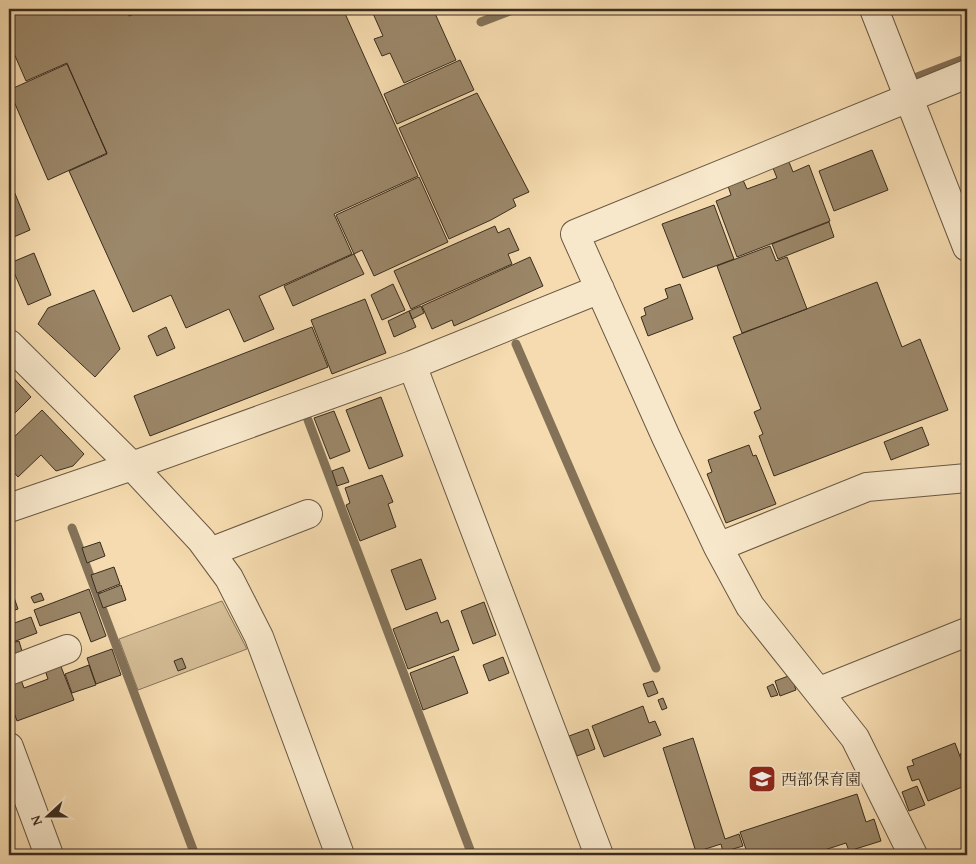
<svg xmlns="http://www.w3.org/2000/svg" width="976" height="864" font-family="'Gentium Book Plus','Noto Serif JP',serif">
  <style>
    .green { fill: #d5bd96; stroke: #88755a }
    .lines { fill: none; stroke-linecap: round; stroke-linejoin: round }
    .stream { stroke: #847258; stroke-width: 9 }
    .building { fill: #9b8769; stroke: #3a2d1e }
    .minor-casing { stroke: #695842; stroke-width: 30 }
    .minor { stroke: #f8e8cb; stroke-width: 28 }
    .labels { text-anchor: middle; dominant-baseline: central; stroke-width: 4; stroke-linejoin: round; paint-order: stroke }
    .poi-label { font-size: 16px; fill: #3a2d1e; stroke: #f8e8cb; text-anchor: start }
  </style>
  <rect width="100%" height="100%" fill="#f5dbaf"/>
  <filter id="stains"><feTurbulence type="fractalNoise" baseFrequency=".004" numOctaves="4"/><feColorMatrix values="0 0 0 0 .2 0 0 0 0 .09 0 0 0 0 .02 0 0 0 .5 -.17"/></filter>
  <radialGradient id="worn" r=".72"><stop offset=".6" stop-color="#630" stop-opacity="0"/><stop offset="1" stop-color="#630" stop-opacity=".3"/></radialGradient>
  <path class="green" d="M222 601 247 649 138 690 119 639Z"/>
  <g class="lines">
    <path class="stream" d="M481 22 515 9
      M909 71 912 79 967 58
      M516 344 656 668
      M308 420 472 855
      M72 528 195 855
      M957 855 967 851"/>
  </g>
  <path class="building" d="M28 9H126L129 16 146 9H343L418 176 334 214 352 254 259 296 274 329 244 342 229 309 186 328 171 295 133 312 69 171 107 154 67 63 26 81 9 42V17Z
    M127 9H144L130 15Z
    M371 9H433L456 60 404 83 390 53 382 56 374 39 383 36Z
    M460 60 474 90 397 124 384 94Z
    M67 64 107 153 48 180 9 90Z
    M477 93 529 192 513 199 516 206 491 220 449 239 399 128Z
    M872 150 888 190 834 211 819 171Z
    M789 162 793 172 809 165 830 221 737 257 716 201 731 195 728 186 743 180 747 189 777 178 773 168Z
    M419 177 448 242 374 276 362 250 354 254 336 215Z
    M9 179 30 230 9 239Z
    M714 205 734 259 683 278 662 224Z
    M829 222 834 237 778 259 772 244Z
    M495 226 498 233 509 228 519 250 508 254 512 264 411 309 394 271Z
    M770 246 776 261 787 257 807 309 742 333 717 266Z
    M34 253 51 295 28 305 10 263Z
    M354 254 364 274 293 306 284 286Z
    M530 257 543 286 454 326 452 320 432 329 422 306Z
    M877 282 902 347 920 339 948 410 774 476 759 436 763 434 754 412 761 409 733 337Z
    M393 284 405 310 382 320 371 295Z
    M680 284 693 319 648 336 641 317 646 315 644 308 668 298 665 289Z
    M94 290 120 349 95 377 38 324 48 308Z
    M365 299 386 353 332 374 311 320Z
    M421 306 424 313 412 319 409 311Z
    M409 311 416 327 394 337 388 321Z
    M166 327 175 348 157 356 148 336Z
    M312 327 328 367 150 436 134 396Z
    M9 373 31 397 9 419Z
    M381 397 403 456 369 469 346 410Z
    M42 410 84 454 73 466 56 471 41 455 18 477 9 467V442Z
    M334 411 350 451 330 459 314 418Z
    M922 427 929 445 891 460 884 442Z
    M749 445 753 456 756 455 776 504 726 523 707 474 712 472 708 460Z
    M343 467 349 482 337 486 332 471Z
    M382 475 393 502 388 504 396 527 360 541 346 505 350 503 345 488Z
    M100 542 105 556 87 563 82 548Z
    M421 559 436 599 406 610 391 570Z
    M114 567 120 584 97 593 91 575Z
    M9 583 18 609 9 612Z
    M121 585 126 600 103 608 98 594Z
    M89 589 106 636 91 642 80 612 40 626 34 610Z
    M41 593 44 600 34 603 31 597Z
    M484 602 496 635 473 644 461 611Z
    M437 612 441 623 448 620 459 650 408 669 393 629Z
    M31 617 37 633 13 642 9 625Z
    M19 641 22 651 9 656V644Z
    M112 649 121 675 96 684 87 658Z
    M454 656 468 693 423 710 410 673Z
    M503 657 509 673 489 681 483 665Z
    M182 658 186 668 178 671 174 661Z
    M60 664 74 700 17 721 9 698V685L21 680 24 688 48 679 45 670Z
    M89 665 96 685 72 693 65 674Z
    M791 675 796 690 780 696 775 681Z
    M653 681 658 693 648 697 643 684Z
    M773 684 778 695 771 697 767 687Z
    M663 698 667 708 662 710 658 700Z
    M643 706 649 723 655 721 661 735 604 757 592 726Z
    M588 729 595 749 577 756 569 736Z
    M693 738 725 839 739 834 743 846 723 852 721 844 696 852 663 748Z
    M955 743 967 775V785L928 801 919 779 912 781 907 767 914 765 912 760Z
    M967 751V764L965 765 960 754Z
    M917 786 925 805 909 811 902 792Z
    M857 794 866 822 874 819 881 841 849 851 846 843 809 855H748L740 832Z"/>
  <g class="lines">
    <defs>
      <path id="minor" d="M874 9 967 247
        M9 344 132 466 201 540 229 578 259 637 340 855
        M412 365 599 855
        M9 508 132 466 412 365 600 289
        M718 547 867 487 967 478
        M210 552 308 514
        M9 671 67 649
        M820 691 967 632
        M9 747 49 855
        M913 855 855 738 750 606 718 547 666 437 575 234 967 74"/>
    </defs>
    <use href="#minor" class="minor-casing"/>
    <use href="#minor" class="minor"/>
  </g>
  <defs>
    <symbol id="school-square" viewBox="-11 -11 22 22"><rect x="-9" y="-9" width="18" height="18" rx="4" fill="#8f2418" stroke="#f8e8cb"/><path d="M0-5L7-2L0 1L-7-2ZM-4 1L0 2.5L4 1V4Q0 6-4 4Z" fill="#fff"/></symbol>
  </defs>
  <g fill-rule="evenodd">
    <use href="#school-square" x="746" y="763" width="32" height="32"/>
  </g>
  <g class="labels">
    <g class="poi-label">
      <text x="781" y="779">西部保育園</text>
    </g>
  </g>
  <rect width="976" height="864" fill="none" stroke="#f5dbaf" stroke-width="30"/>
  <rect x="10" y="10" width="956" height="844" fill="none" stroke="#3a2d1e" stroke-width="2.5"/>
  <rect x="15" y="15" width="946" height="834" fill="none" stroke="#3a2d1e"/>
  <g transform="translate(48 816) rotate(249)" stroke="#f8e8cb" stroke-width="4" paint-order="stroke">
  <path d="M0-4L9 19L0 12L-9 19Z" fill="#3a2d1e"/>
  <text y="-8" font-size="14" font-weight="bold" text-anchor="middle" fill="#3a2d1e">N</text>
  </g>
  <rect width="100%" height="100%" filter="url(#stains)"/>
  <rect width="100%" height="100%" fill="url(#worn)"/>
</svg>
